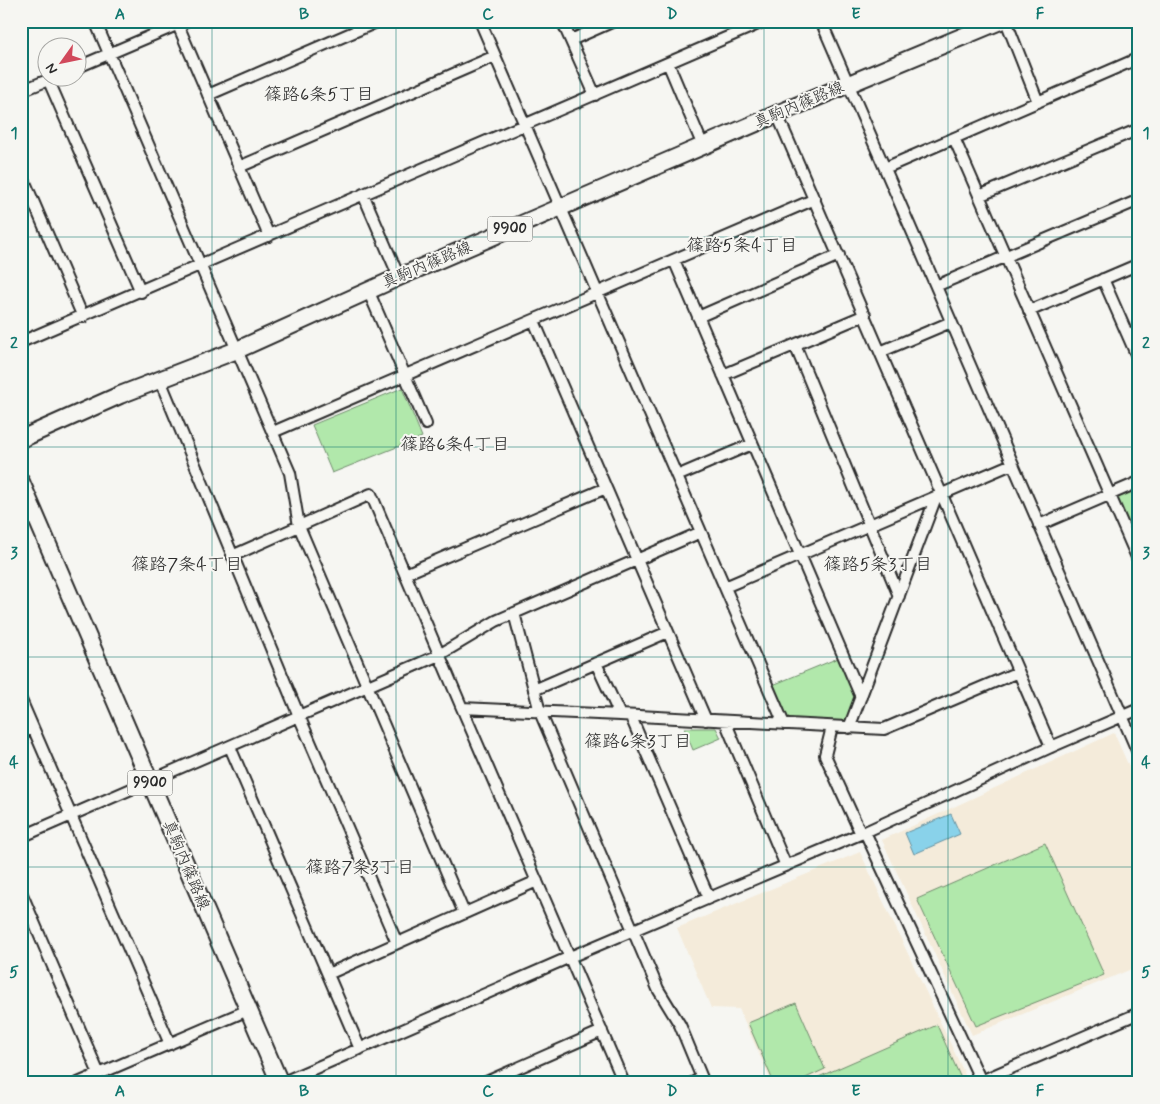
<svg xmlns="http://www.w3.org/2000/svg" width="1160" height="1104" font-family="Mynerve,'Klee One',sans-serif">
  <style>
    .built { fill: #f4ebda }
    .green { fill: #b1e8ab; stroke: #6e8a6b }
    .water { fill: #89d2ea; stroke: #638f9e }
    .lines { fill: none; stroke-linecap: round; stroke-linejoin: round }
    .minor-casing { stroke: #2b2b2b; stroke-width: 14 }
    .primary-casing { stroke: #2b2b2b; stroke-width: 20 }
    .minor { stroke: #f6f6f2; stroke-width: 10 }
    .primary { stroke: #f6f6f2; stroke-width: 16 }
    .grid { fill: none; stroke: #0f766e; stroke-width: 1; stroke-opacity: 0.55 }
    .labels { text-anchor: middle; dominant-baseline: central; stroke-width: 4; stroke-linejoin: round; paint-order: stroke }
    .shield { fill: #f6f6f2; stroke: #686867; stroke-width: 1 }
    .shield-label { font-size: 15px; font-weight: bold; fill: #2b2b2b }
    .street-label { font-size: 16px; fill: #2b2b2b; stroke: #f6f6f2 }
    .neighbourhood-label { font-size: 18px; fill: #2b2b2b; stroke: #f6f6f2 }
    .neatline { fill: none; stroke: #0f766e; stroke-width: 2 }
    .grid-label { font-size: 16px; text-anchor: middle; font-weight: bold; fill: #0f766e }
  </style>
  <rect width="100%" height="100%" fill="#f6f6f2"/>
  <filter id="ink" filterUnits="userSpaceOnUse"><feTurbulence type="fractalNoise" baseFrequency=".02" numOctaves="2"/><feDisplacementMap in="SourceGraphic" scale="10" xChannelSelector="R" yChannelSelector="G"/><feConvolveMatrix kernelMatrix="1 2 1 2 8 2 1 2 1" color-interpolation-filters="sRGB"/></filter>
  <g filter="url(#ink)">
    <path class="built" d="M1114 733 1139 789V966L972 1035 882 840Z
      M860 852 969 1083H772L739 1009 711 1008 677 928Z"/>
    <path class="green" d="M402 388 422 437 332 473 312 425Z
      M1139 487V547L1118 500 1120 495Z
      M843 656 861 697 849 728 784 724 768 687Z
      M684 728H716L721 738 693 750Z
      M1045 843 1104 975 976 1026 917 899Z
      M796 1003 825 1069 795 1083H774L748 1023Z
      M937 1025 963 1083H805Z"/>
    <path class="water" d="M951 814 960 834 914 854 905 833Z"/>
    <g class="lines">
      <defs>
        <path id="minor" d="M95 21 290 473 299 526 464 913
          M480 21 784 724
          M562 21 595 95
          M737 21 741 31
          M821 21 1139 755
          M1006 21 1038 102
          M178 25 269 236
          M571 40 614 21
          M668 63 703 146
          M78 67 186 21
          M48 79 141 292
          M21 91 53 78
          M208 95 379 21
          M777 114 1051 747
          M954 138 1139 562
          M239 167 495 56
          M885 168 1139 58
          M21 173 83 317
          M363 194 399 277
          M979 196 1139 129
          M674 260 861 697
          M1103 279 1139 361
          M936 286 1139 200
          M368 290 426 424
          M1029 311 1139 264
          M698 317 839 255
          M534 321 706 720
          M1128 336 1139 331
          M21 342 765 21
          M795 345 899 596
          M880 352 951 322
          M723 375 865 315
          M160 380 299 716 397 943
          M273 432 815 199
          M677 476 752 444
          M1039 525 1139 482
          M232 556 371 494 462 708
          M405 574 606 488
          M725 587 1012 464
          M514 613 540 712 658 989 680 1025 704 1083
          M596 663 620 715
          M534 690 668 632
          M21 700 170 1044
          M631 717 709 898
          M725 721 786 866
          M832 727 825 755 861 834
          M849 728 936 497
          M21 733 33 728
          M230 747 360 1049
          M865 832 982 1083
          M21 837 439 655 496 621 701 532
          M21 892 99 1074
          M328 974 537 881
          M981 1081 1139 1013
          M78 1083 248 1010
          M281 1083 570 957 865 832 1051 747 1139 709
          M484 1083 602 1031
          M624 1083 462 708 620 715 884 729 1018 672
          M692 1083 702 1078"/>
        <path id="primary" d="M21 439 120 395 237 350 399 277 777 114 1000 21
          M21 482 280 1083"/>
      </defs>
      <use href="#minor" class="minor-casing"/>
      <use href="#primary" class="primary-casing"/>
      <use href="#minor" class="minor"/>
      <use href="#primary" class="primary"/>
    </g>
  </g>
  <path class="grid" d="M212 21V1083M396 21V1083M580 21V1083M764 21V1083M948 21V1083M21 237H1139M21 447H1139M21 657H1139M21 867H1139"/>
  <g class="labels">
    <g class="shield">
      <rect x="487.5" y="216.5" width="45" height="25" rx="4"/>
      <rect x="127.5" y="770.5" width="45" height="25" rx="4"/>
    </g>
    <g class="shield-label">
      <text x="510" y="229">9900</text>
      <text x="150" y="783">9900</text>
    </g>
    <g class="street-label">
      <text transform="translate(799 105) rotate(-23)">真駒内篠路線</text>
      <text transform="translate(427 265) rotate(-23)">真駒内篠路線</text>
      <text transform="translate(186 865) rotate(67)">真駒内篠路線</text>
    </g>
    <g class="neighbourhood-label">
      <text x="319" y="95">篠路6条5丁目</text>
      <text x="742" y="246">篠路5条4丁目</text>
      <text x="455" y="445">篠路6条4丁目</text>
      <text x="187" y="565">篠路7条4丁目</text>
      <text x="878" y="565">篠路5条3丁目</text>
      <text x="638" y="742">篠路6条3丁目</text>
      <text x="360" y="868">篠路7条3丁目</text>
    </g>
  </g>
  <rect width="1160" height="1104" fill="none" stroke="#f6f6f2" stroke-width="55"/>
  <g transform="translate(62 62) rotate(237)"><circle r="24" fill="#f6f6f2" stroke="#a5a5a2"/>
  <path d="M0-4L9 19L0 12L-9 19Z" fill="#d1495b"/>
  <text y="-8" font-size="14" font-weight="bold" text-anchor="middle" fill="#2b2b2b">N</text>
  </g>
  <rect x="28" y="28" width="1104" height="1048" class="neatline"/>
  <g class="grid-label">
    <text x="120" y="19">A</text>
    <text x="304" y="19">B</text>
    <text x="488" y="19">C</text>
    <text x="672" y="19">D</text>
    <text x="856" y="19">E</text>
    <text x="1040" y="19">F</text>
    <text x="14" y="138">1</text>
    <text x="1146" y="138">1</text>
    <text x="14" y="348">2</text>
    <text x="1146" y="348">2</text>
    <text x="14" y="558">3</text>
    <text x="1146" y="558">3</text>
    <text x="14" y="767">4</text>
    <text x="1146" y="767">4</text>
    <text x="14" y="977">5</text>
    <text x="1146" y="977">5</text>
    <text x="120" y="1096">A</text>
    <text x="304" y="1096">B</text>
    <text x="488" y="1096">C</text>
    <text x="672" y="1096">D</text>
    <text x="856" y="1096">E</text>
    <text x="1040" y="1096">F</text>
  </g>
</svg>
